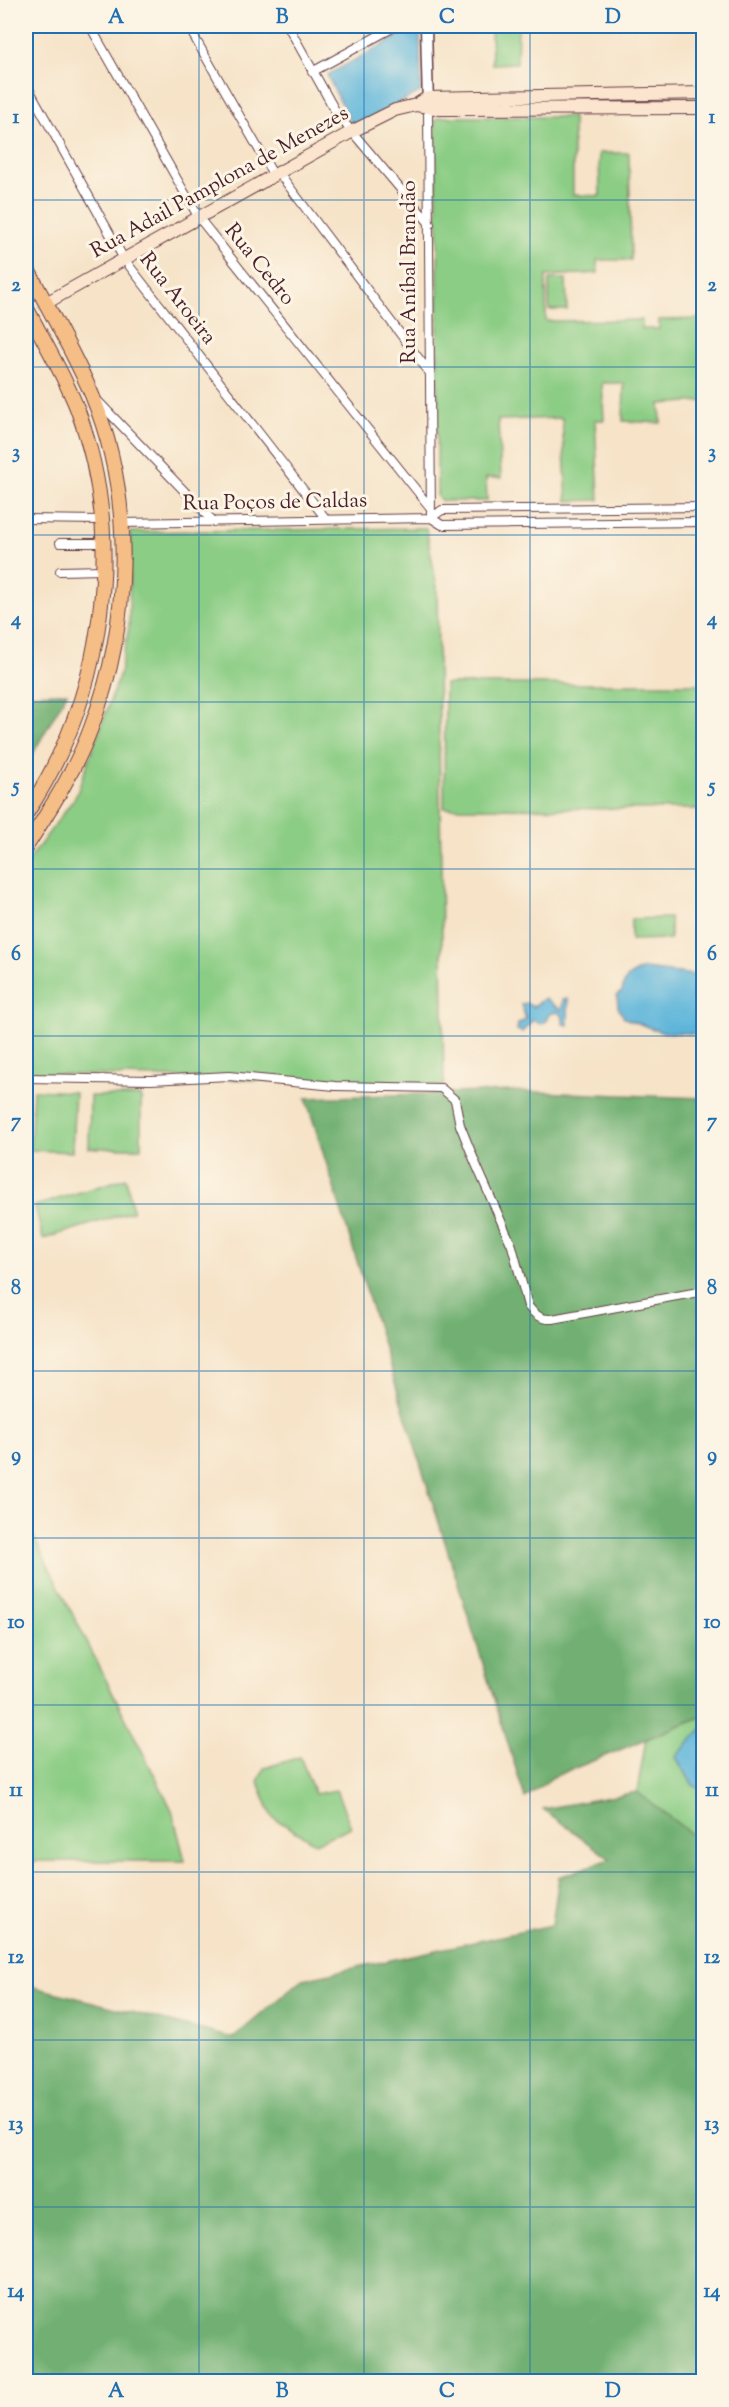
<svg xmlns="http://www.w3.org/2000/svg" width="729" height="2407" font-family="'Sorts Mill Goudy',serif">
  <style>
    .green { fill: #8ccd85; stroke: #6b7658; stroke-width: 1.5 }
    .forest { fill: #71b072; stroke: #5e684e; stroke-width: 1.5 }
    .water { fill: #5db5da; stroke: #546a82; stroke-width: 1.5 }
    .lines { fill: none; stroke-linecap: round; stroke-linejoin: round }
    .minor-casing { stroke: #643c43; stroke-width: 10 }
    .tertiary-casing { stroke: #643c43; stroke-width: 13 }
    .secondary-casing { stroke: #643c43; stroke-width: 14 }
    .primary-casing { stroke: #643c43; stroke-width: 16 }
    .minor { stroke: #fff; stroke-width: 8 }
    .tertiary { stroke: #fff; stroke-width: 10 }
    .secondary { stroke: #fbe5cf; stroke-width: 12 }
    .primary { stroke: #f6be87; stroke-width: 14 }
    .grid { fill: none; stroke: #1f6fb2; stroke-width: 1.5; stroke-opacity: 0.55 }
    .labels { text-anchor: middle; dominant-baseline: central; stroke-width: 6; stroke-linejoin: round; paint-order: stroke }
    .street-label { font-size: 21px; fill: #4a1f2b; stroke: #fcf5e5 }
    .neatline { fill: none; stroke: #1f6fb2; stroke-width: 2 }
    .grid-label { font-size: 20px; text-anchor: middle; font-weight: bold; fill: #1f6fb2 }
  </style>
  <rect width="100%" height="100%" fill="#fcf5e5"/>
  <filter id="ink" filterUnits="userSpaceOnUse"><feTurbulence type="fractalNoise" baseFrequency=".0167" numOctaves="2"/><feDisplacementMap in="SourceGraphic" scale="12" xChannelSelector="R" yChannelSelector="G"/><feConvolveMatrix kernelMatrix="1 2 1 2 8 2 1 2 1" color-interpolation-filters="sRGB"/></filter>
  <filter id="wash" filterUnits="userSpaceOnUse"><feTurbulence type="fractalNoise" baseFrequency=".008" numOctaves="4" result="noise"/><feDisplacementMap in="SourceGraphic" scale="24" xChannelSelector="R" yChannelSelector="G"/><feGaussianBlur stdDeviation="1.35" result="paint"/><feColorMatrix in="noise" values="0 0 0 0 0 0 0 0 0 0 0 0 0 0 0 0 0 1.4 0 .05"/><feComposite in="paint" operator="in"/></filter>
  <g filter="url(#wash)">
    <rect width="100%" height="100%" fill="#f6e3c8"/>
    <path class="green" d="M491 26H518L517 63 492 64Z
      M440 117H573V195L600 196 599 153H629L631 260H597L598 273 546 276V321L642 320V329H659V320L703 319V401L660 404 661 423 623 421 624 383H602L604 420H595L599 500 567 501 562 418 498 420 501 478H486L487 501H442L437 496 438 240 435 124V120Z
      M549 279H566L567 310H549Z
      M426 528 437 587 444 1086 26 1073V864L76 796 120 673 129 627 130 532Z
      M445 684H703V809L444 808Z
      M670 918V939L631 940V919Z
      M33 1090 75 1092 72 1152 30 1150Z
      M90 1096H141V1148H89Z
      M126 1178 133 1211 43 1239 35 1206Z
      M26 1522 172 1810 185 1861H26Z
      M703 1716V1728L676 1757 693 1785 703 1790V1843L637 1792 646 1739Z
      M300 1757 315 1794 336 1790 351 1827 315 1843 272 1817 258 1782 264 1768Z"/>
    <path class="forest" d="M67 693 26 766V694Z
      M510 1091 703 1098V1716L553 1777 525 1798 306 1098Z
      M637 1792 703 1843V2381H31L26 2370V1985L233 2038 303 1979 552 1925 559 1877 610 1859 543 1809Z"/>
    <path class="water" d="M415 27 420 29 421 91 354 129 327 75Z
      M644 969 703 976V1023L700 1034 661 1032 624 1018 618 1007 617 995 622 992C624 977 630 974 644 969Z
      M545 998 559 1009 562 1008 563 999H568V1025L563 1024V1017L558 1012 549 1014 546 1021 540 1024 533 1020 522 1032 517 1030 518 1024 526 1019 521 1004 526 1003 533 1007Z
      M703 1728V1790L693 1785 676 1757Z"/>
  </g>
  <g filter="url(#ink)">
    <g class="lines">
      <defs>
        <path id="minor" d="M90 26 199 218 429 506
          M188 26 274 176
          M288 26 337 114 430 224
          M312 72 396 26
          M26 84 124 259 326 519
          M428 109 431 518
          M279 173 429 372
          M96 399 214 522
          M431 518 442 510 704 507
          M26 519 102 520
          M120 523 431 518 442 525 704 522
          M60 543H103
          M60 571 103 570
          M26 1078 151 1080 229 1076 335 1086 441 1088 455 1100 460 1125 475 1162 512 1246 528 1306C535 1315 541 1320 552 1319L704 1291"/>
        <path id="tertiary" d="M426 26 428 106"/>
        <path id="secondary" d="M416 105 441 109 704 108
          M46 303 353 131 395 110 416 105 427 98 704 93"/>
        <path id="primary" d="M26 266C48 308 73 351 92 395 135 499 131 623 91 728 75 771 50 809 26 847
          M26 307C43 340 63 373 77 408 127 542 104 696 26 814"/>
      </defs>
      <use href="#minor" class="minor-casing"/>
      <use href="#tertiary" class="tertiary-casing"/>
      <use href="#secondary" class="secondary-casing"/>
      <use href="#primary" class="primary-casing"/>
      <use href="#minor" class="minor"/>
      <use href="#tertiary" class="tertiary"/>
      <use href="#secondary" class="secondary"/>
      <use href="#primary" class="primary"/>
    </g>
  </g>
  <path class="grid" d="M199 26V2382M364 26V2382M530 26V2382M26 200H704M26 367H704M26 535H704M26 702H704M26 869H704M26 1036H704M26 1204H704M26 1371H704M26 1538H704M26 1705H704M26 1872H704M26 2040H704M26 2207H704"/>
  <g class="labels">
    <g class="street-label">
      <text transform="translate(220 183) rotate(-29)">Rua Adail Pamplona de Menezes</text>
      <text transform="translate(259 265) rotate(51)">Rua Cedro</text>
      <text transform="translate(410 272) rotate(-90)">Rua Aníbal Brandão</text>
      <text transform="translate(177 299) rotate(52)">Rua Aroeira</text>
      <text transform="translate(275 503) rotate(-1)">Rua Poços de Caldas</text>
    </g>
  </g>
  <rect width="729" height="2407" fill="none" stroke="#fcf5e5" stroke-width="66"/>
  <rect x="33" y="33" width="663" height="2341" class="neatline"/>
  <g class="grid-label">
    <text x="116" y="23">A</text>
    <text x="282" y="23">B</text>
    <text x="447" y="23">C</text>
    <text x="613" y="23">D</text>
    <text x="16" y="123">1</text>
    <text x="712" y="123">1</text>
    <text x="16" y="291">2</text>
    <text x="712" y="291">2</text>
    <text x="16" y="458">3</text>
    <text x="712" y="458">3</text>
    <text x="16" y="625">4</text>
    <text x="712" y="625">4</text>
    <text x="16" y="792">5</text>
    <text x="712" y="792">5</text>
    <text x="16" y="960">6</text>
    <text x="712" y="960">6</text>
    <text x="16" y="1127">7</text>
    <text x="712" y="1127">7</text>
    <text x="16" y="1294">8</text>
    <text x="712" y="1294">8</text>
    <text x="16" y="1461">9</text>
    <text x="712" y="1461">9</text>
    <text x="16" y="1628">10</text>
    <text x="712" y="1628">10</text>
    <text x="16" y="1796">11</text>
    <text x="712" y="1796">11</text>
    <text x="16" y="1963">12</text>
    <text x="712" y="1963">12</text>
    <text x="16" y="2130">13</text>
    <text x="712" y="2130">13</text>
    <text x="16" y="2297">14</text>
    <text x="712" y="2297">14</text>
    <text x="116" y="2397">A</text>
    <text x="282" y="2397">B</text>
    <text x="447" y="2397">C</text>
    <text x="613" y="2397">D</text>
  </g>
</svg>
